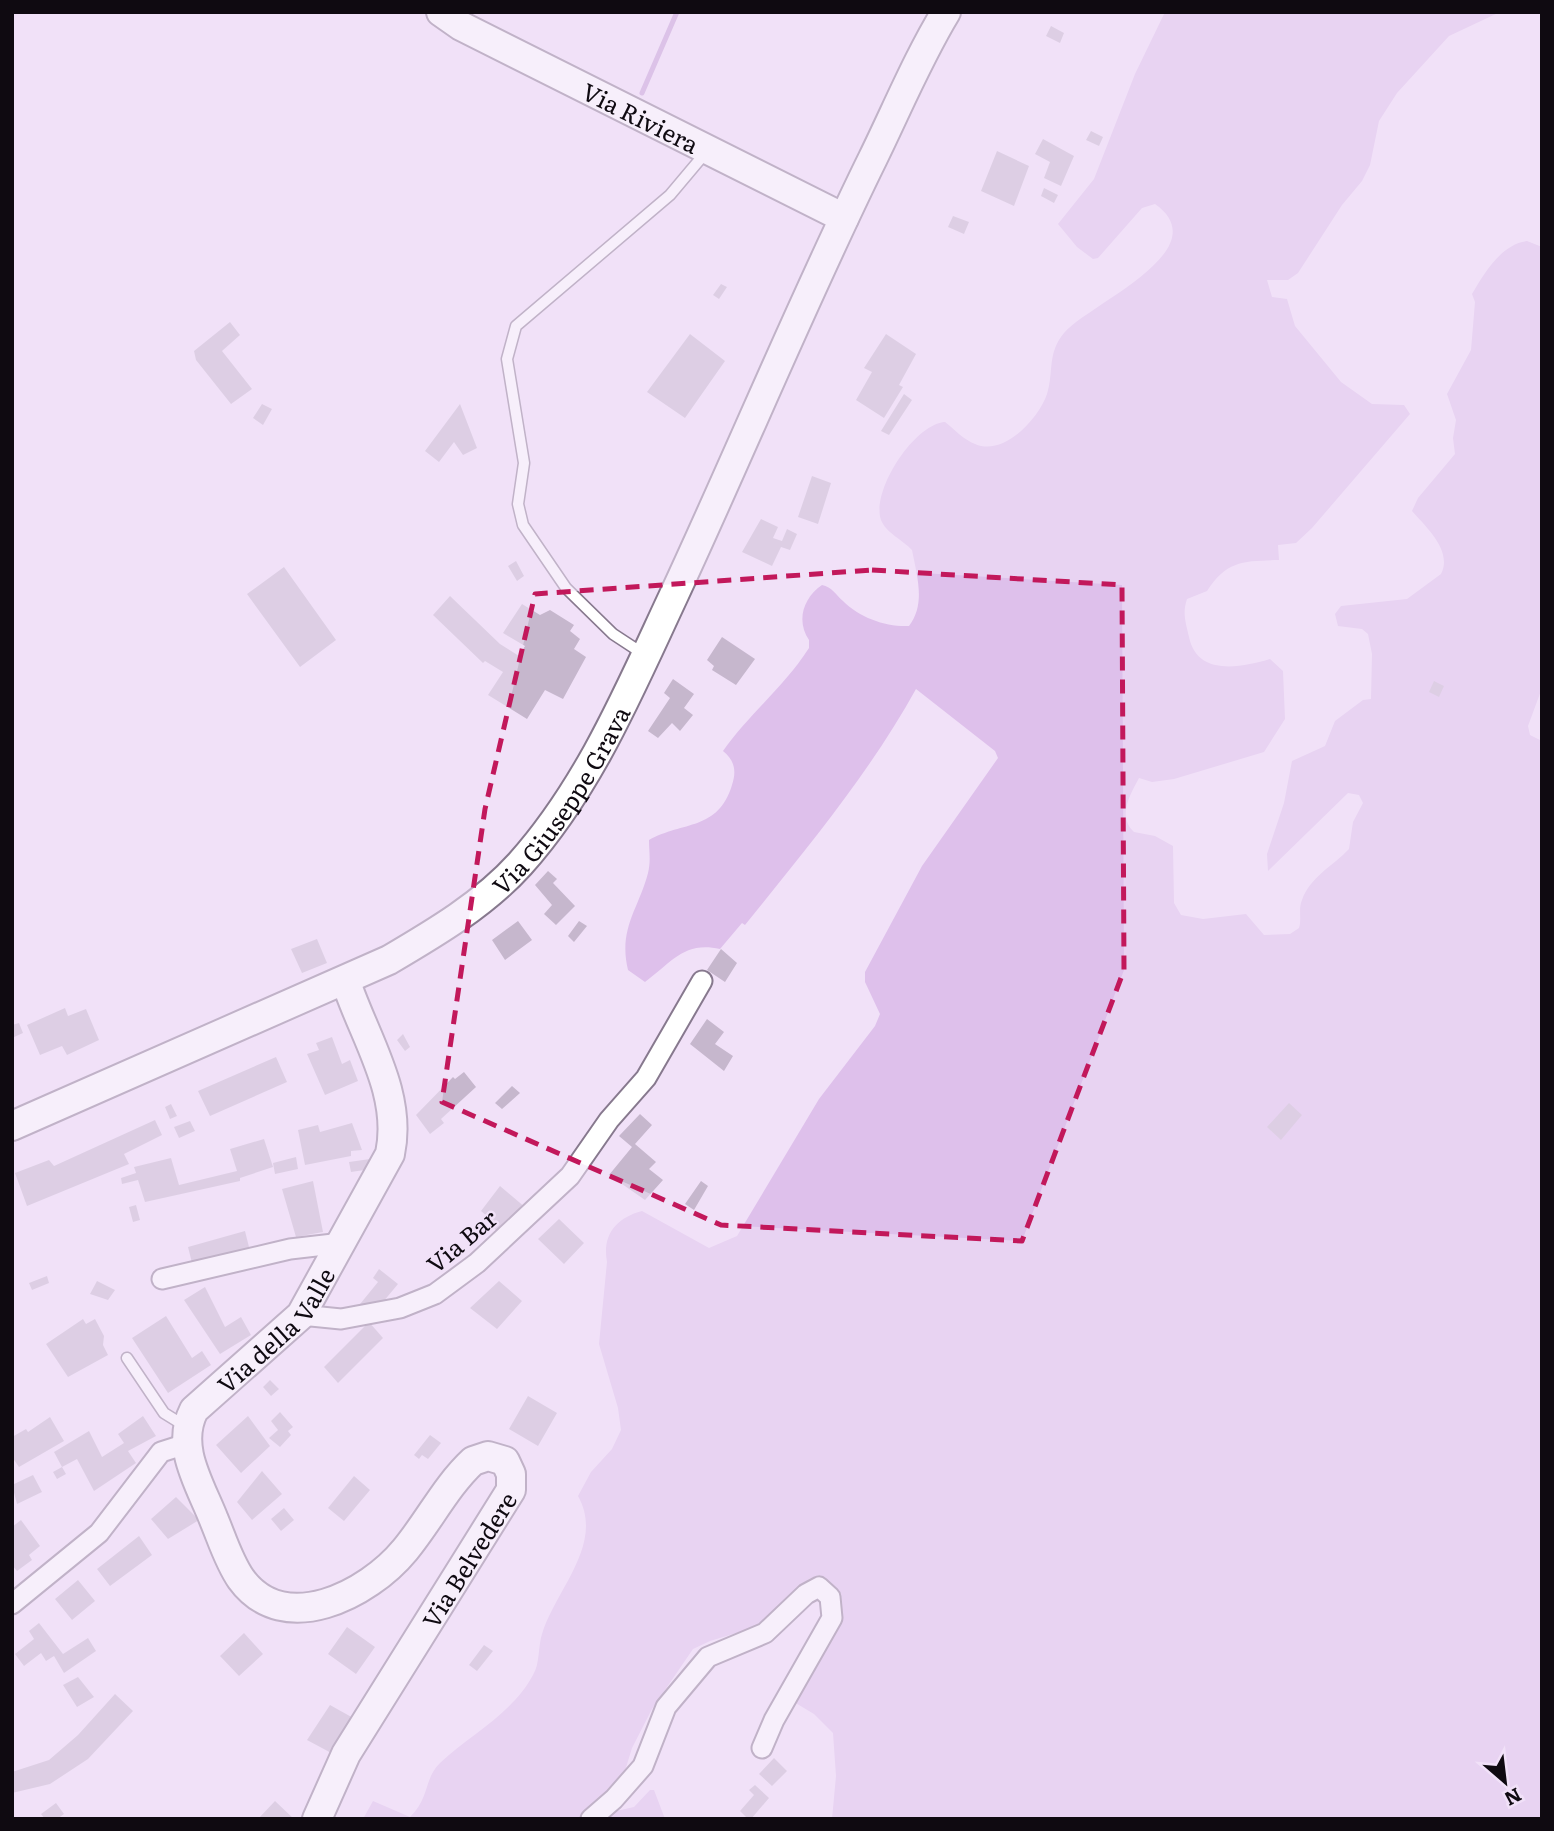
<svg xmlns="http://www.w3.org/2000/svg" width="1554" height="1831" font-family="Literata,serif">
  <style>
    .green { fill: #dec0eb }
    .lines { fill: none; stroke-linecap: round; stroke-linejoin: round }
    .stream { stroke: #c39bd4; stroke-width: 5 }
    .building { fill: #c6b7cd }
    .lane-casing { stroke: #87798e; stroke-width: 13 }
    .street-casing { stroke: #87798e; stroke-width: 23 }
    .secondary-casing { stroke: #87798e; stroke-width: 32 }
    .lane { stroke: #fff; stroke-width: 10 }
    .street { stroke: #fff; stroke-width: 19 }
    .secondary { stroke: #fff; stroke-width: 28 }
    .marked { fill: none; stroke: #c2185b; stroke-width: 5; stroke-dasharray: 14 9; stroke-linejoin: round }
    .labels { text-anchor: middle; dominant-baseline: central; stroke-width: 5; stroke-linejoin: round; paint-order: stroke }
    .street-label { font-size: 24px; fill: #0f0a11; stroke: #f1e1f8 }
  </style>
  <rect width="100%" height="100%" fill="#f1e1f8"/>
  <path class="green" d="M1165 12H1500L1449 36 1397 93 1379 121 1370 165 1362 181 1342 205 1298 273 1288 280H1267L1272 297 1287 299 1295 326 1341 382 1372 404 1404 405 1410 414 1312 528 1296 543 1278 545 1279 560C1244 561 1227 560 1207 591L1187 599C1182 614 1186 623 1189 637 1197 676 1240 668 1270 659L1283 671 1285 719 1264 752 1174 779 1152 782 1139 778C1130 795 1117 816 1134 832L1155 836 1173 846 1174 903 1181 915 1203 919 1246 914 1264 935 1290 934 1299 928C1302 919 1298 909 1302 900 1310 877 1333 866 1349 849L1353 822 1363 803 1359 795 1348 793 1268 871 1267 854 1284 803 1292 761 1325 746 1335 721 1363 700 1371 699 1372 654 1368 634 1362 629 1338 626 1335 614 1341 606 1407 599 1441 574C1453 551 1426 527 1412 511L1418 498 1455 454 1453 438 1456 420 1447 394 1471 350 1475 302 1472 294C1484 274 1501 244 1527 241L1542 247V688L1528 726 1530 735 1542 741V1819H832L836 1776 833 1733 814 1714 794 1702 834 1594 826 1578 819 1575 809 1579 785 1607 756 1627 710 1641 693 1649 652 1709 632 1748 624 1774 583 1819H363L373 1801 410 1817C430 1798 424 1778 440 1763 471 1734 512 1714 533 1675 540 1664 538 1646 542 1634 556 1589 605 1544 578 1496L591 1472 612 1449 621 1430 618 1408 599 1344 607 1262C602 1235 616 1218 642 1211L709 1248 737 1236 819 1099 875 1026 880 1014 865 982V972L922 866 998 758 995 751 916 689C869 774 806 849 745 925L742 923 720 949C684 941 672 962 645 982L628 970C618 929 639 908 648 873 651 861 649 851 649 840 683 821 718 831 732 785 737 770 734 760 723 751 749 714 784 687 809 648V640C796 621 803 598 822 585 832 587 836 595 843 601 860 618 886 627 909 626 926 604 917 576 912 550 903 540 886 533 881 520 871 491 914 424 945 422 954 429 964 440 975 444 1004 457 1039 418 1047 394 1054 372 1047 353 1064 333 1087 305 1220 250 1155 204L1142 208 1098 258 1093 259 1077 247 1058 224 1094 179 1135 74Z
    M650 1790H654L665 1819H598L603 1814 634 1807Z"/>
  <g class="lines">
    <path class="stream" d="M642 93 677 12"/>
  </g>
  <path class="building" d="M1051 26 1064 33 1060 43 1046 36Z
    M1091 131 1103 137 1099 146 1086 140Z
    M1043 139 1074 156 1061 186 1044 178 1050 162 1035 154Z
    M997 151 1029 166 1014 206 981 191Z
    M1044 188 1058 195 1054 203 1041 196Z
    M953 216 969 222 964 234 948 227Z
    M721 284 727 287 719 299 713 295Z
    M230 322 240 335 222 351 252 389 231 404 196 360 194 351Z
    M690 334 725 361 685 418 647 392Z
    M886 334 916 354 899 385 903 387 884 418 856 400 872 372 864 368Z
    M904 394 912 400 889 435 881 431Z
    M262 404 272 409 263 425 253 418Z
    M460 404 477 448 463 455 454 442 439 462 425 451Z
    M812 476 831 483 818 524 798 517Z
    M761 519 778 527 773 538 782 541 787 529 797 534 790 550 781 547 772 566 742 552Z
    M516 561 524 576 517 581 508 566Z
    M284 567 336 640 300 667 247 594Z
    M450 596 500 644 519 656 525 646 503 633 522 604 540 615 550 610 574 625 570 631 580 639 574 649 586 657 563 699 545 690 527 719 488 695 503 672 485 661 483 663 433 615Z
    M722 637 755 659 736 685 712 670 714 666 707 660Z
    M673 679 694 694 684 708 693 715 680 731 672 723 658 738 648 731 670 698 664 693Z
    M1434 681 1444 686 1439 697 1429 692Z
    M548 871 557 879 553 883 575 906 556 925 544 914 552 905 535 885Z
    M518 921 532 940 505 960 492 940Z
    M579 921 587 926 574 942 568 936Z
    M317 939 327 963 302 973 291 949Z
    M721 949 737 963 725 982 707 970Z
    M65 1008 68 1016 86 1009 99 1040 67 1055 62 1046 40 1055 27 1025Z
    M707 1019 724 1032 715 1044 733 1056 724 1071 690 1044Z
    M19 1023 23 1033 12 1038V1025Z
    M403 1034 410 1047 405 1051 397 1040Z
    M332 1037 342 1064 350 1060 358 1081 325 1095 307 1054 319 1050 316 1043Z
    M276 1057 287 1082 210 1116 198 1091Z
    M464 1072 476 1087 441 1119 444 1123 430 1134 416 1115 453 1077 455 1079Z
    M512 1086 520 1093 502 1109 495 1103Z
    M1289 1103 1302 1115 1281 1140 1267 1127Z
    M171 1104 177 1116 170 1119 165 1107Z
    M640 1114 652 1125 635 1144 656 1162 649 1169 663 1180 645 1200 609 1175 632 1147 619 1136Z
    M155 1120 162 1135 124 1154 129 1164 27 1206 15 1173 49 1160 54 1166Z
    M190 1121 195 1131 179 1138 174 1127Z
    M352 1123 362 1150 351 1151V1156L305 1165 298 1130 318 1125 320 1132Z
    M264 1139 273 1167 240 1178V1181L145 1202 138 1180 122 1184 121 1178 136 1173 134 1167 171 1158 179 1185 237 1171 230 1149Z
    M296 1157 298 1169 275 1174 273 1163Z
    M370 1159 371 1169 351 1172 349 1162Z
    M313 1181 323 1232 296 1237 282 1189Z
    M701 1181 708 1186 694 1210 685 1204Z
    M500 1186 526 1208 503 1235 493 1228 496 1224 481 1211Z
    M136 1205 140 1220 133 1222 129 1207Z
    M559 1219 584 1243 564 1264 538 1239Z
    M245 1231 250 1251 192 1263 188 1247Z
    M379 1269 398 1284 378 1308 356 1309 378 1282 373 1278Z
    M47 1276 49 1283 32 1290 29 1283Z
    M97 1281 115 1290 108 1300 90 1294Z
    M499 1281 522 1301 497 1329 470 1308Z
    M205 1287 225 1327 241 1317 251 1335 220 1354 184 1300Z
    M166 1316 192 1358 202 1351 211 1365 168 1393 132 1338Z
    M83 1319 86 1324 95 1319 104 1336 103 1345 108 1355 68 1377 46 1344Z
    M369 1322 383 1338 338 1383 324 1367Z
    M270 1380 279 1389 271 1396 263 1387Z
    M528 1396 557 1413 538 1446 509 1429Z
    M280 1412 293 1427 288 1431 291 1435 280 1447 269 1438 278 1430 271 1421Z
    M143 1416 156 1436 128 1451 136 1463 94 1491 77 1459 62 1467 54 1452 89 1431 102 1457 124 1443 118 1434Z
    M248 1416 270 1446 241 1473 216 1445Z
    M50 1417 64 1441 19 1467 12 1457V1437L26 1429 28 1432Z
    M430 1435 441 1443 428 1459 422 1455 419 1459 414 1455Z
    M62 1467 66 1474 57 1479 53 1472Z
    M262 1471 282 1494 252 1520 237 1502Z
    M33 1475 42 1492 17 1504 12 1485Z
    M354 1476 370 1490 344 1521 328 1508Z
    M176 1497 199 1520 168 1539 151 1519Z
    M284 1508 294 1520 281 1531 271 1519Z
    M21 1520 40 1546 29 1555 32 1560 17 1571 12 1565V1527Z
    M139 1536 152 1555 110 1586 97 1569Z
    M78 1580 95 1601 72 1620 55 1599Z
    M39 1623 63 1654 88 1638 96 1651 64 1673 54 1656 46 1661 41 1653 24 1666 15 1654 34 1639 29 1631Z
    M347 1627 375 1647 356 1674 328 1654Z
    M244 1633 263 1654 239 1676 220 1656Z
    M484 1645 493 1651 477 1671 469 1665Z
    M78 1677 94 1697 77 1707 63 1685Z
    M115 1694 133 1711 88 1759 50 1784 12 1793V1772L49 1760 78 1735Z
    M330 1705 355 1719 335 1755 307 1740Z
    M774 1758 787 1771 772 1786 759 1774Z
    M755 1785 769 1798 751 1819H748L740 1811 754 1795 749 1790Z
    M275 1801 294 1819H258Z
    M56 1803 64 1814 57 1819H45L41 1814Z"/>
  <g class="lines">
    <defs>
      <path id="lane" d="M645 655 613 634 566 588 523 525 518 504 524 463 507 359 516 326 670 195 707 151
        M127 1358 164 1413 185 1426"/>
      <path id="street" d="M162 1279 290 1249 342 1243
        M301 1315 341 1319 400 1308 435 1294 477 1263 570 1176 609 1120 646 1078 702 981
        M12 1604 99 1533 161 1452 186 1444
        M591 1819 614 1799 643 1766 666 1707 708 1657 765 1633 806 1594 819 1587 830 1597 832 1618 774 1720 762 1748"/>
      <g id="secondary">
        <path id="s1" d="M441 12 461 26 844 218"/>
        <path id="s2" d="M12 1126 389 960C435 933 484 904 520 864 589 787 629 691 673 597 741 451 802 302 873 158 897 109 918 58 946 12"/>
        <path id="s3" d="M317 1819 346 1754 511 1490V1474L505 1461 488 1456 473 1461C446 1486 429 1521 405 1550 368 1595 284 1638 241 1579 229 1562 222 1539 214 1520 200 1484 175 1447 194 1410L301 1315 390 1154C403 1093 364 1037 346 982"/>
      </g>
    </defs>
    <use href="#lane" class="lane-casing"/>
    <use href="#street" class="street-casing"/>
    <use href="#secondary" class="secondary-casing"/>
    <use href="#lane" class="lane"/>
    <use href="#street" class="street"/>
    <use href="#secondary" class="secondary"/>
  </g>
  <path d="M0 0H1554V1831H0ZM872 570 1122 585 1124 970 1022 1241 721 1225 442 1102 485 809 535 594Z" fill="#f1e1f8" fill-opacity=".55" fill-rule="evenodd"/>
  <path class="marked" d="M872 570 1122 585 1124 970 1022 1241 721 1225 442 1102 485 809 535 594Z"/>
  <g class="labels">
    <g class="street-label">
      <text stroke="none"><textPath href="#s1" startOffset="226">Via Riviera</textPath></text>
      <text stroke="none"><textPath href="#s2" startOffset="651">Via Giuseppe Grava</textPath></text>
      <text transform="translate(461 1240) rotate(-40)">Via Bar</text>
      <text stroke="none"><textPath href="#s3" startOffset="1046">Via della Valle</textPath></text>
      <text stroke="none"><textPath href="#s3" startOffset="301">Via Belvedere</textPath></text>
    </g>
  </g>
  <rect width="1554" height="1831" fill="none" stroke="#0f0a11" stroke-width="28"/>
  <g transform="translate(1505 1782) rotate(152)" stroke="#f1e1f8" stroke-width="5" paint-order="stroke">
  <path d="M0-5L12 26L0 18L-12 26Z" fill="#0f0a11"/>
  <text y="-10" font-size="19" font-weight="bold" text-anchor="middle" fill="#0f0a11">N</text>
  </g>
</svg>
